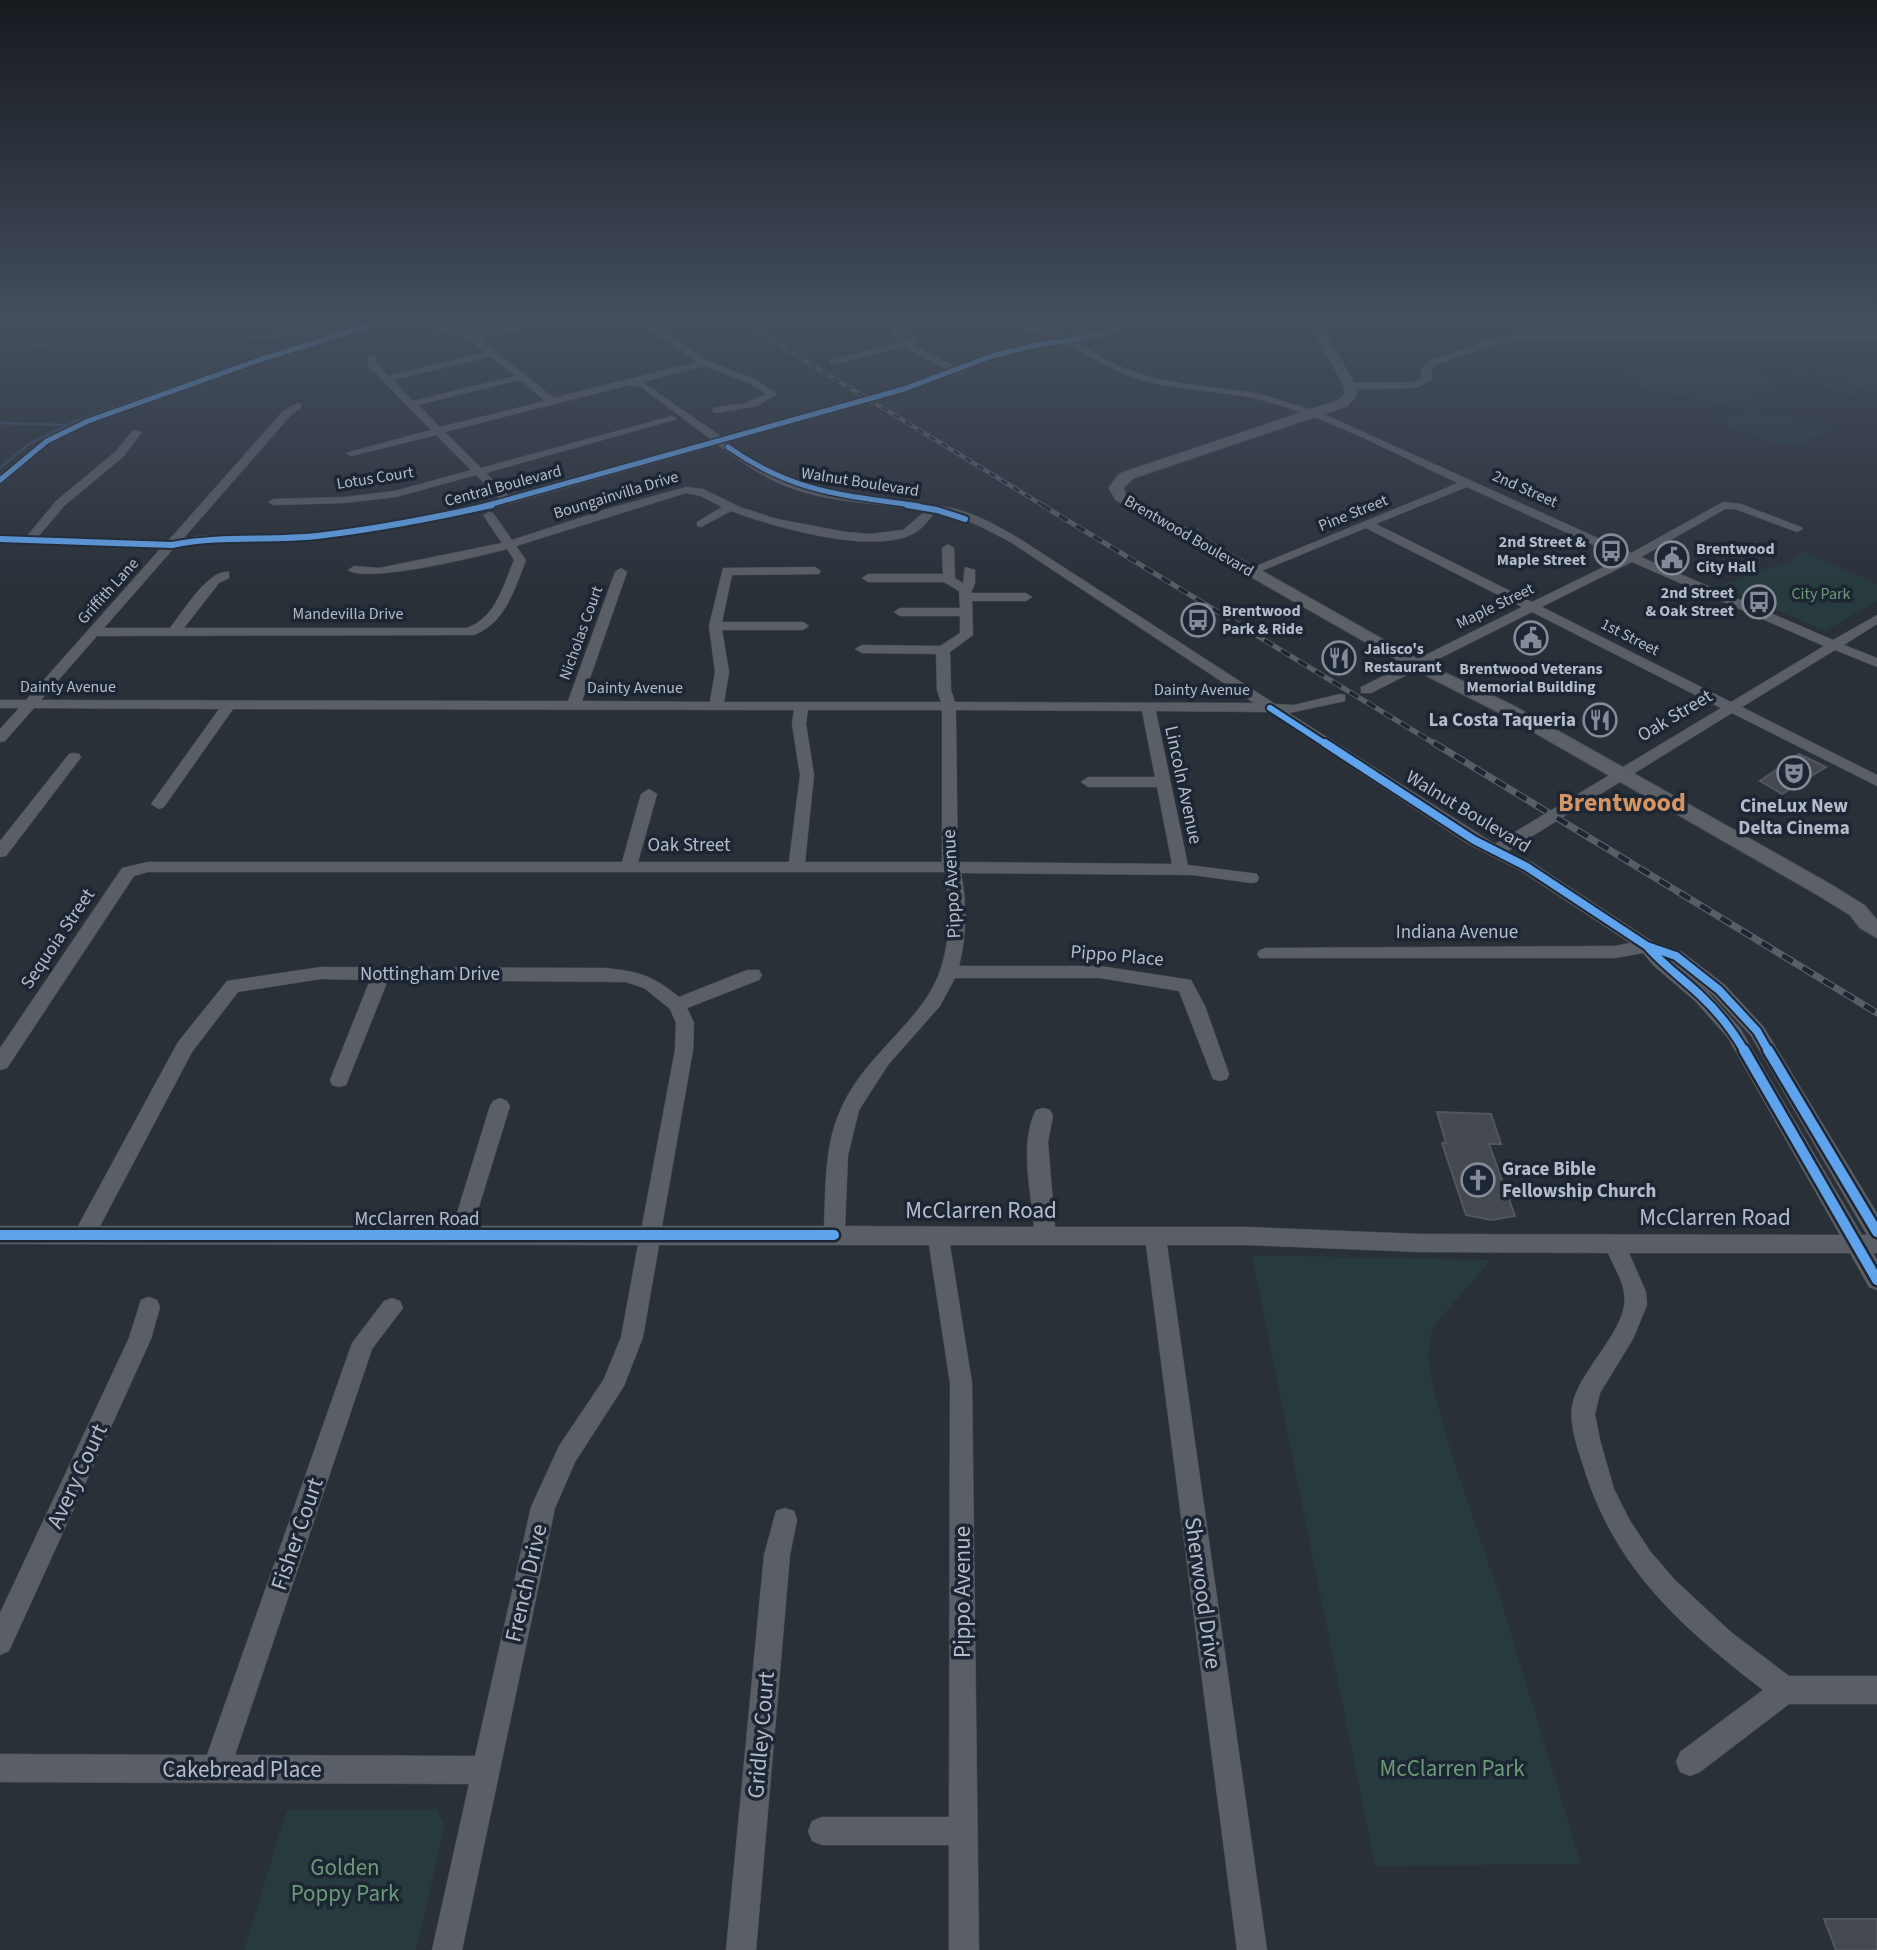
<svg xmlns="http://www.w3.org/2000/svg" width="1877" height="1950" font-family="'Source Sans 3',sans-serif">
  <style>
    .green { fill: #273a3e }
    .lines { fill: none; stroke-linecap: round; stroke-linejoin: round }
    .stream { stroke: #384963; stroke-width: 2.5 }
    .building { fill: #444950; stroke: #52575f; stroke-width: 2 }
    .minor-casing { stroke: #484c53; stroke-width: 1 }
    .major-casing { stroke: #484c55; stroke-width: 2 }
    .minor { fill: #5a5e66; fill-rule: evenodd }
    .major { fill: #5c6168; fill-rule: evenodd }
    .rail-far2-casing { stroke: #595d64; stroke-width: 4.5 }
    .rail-far1-casing { stroke: #595d64; stroke-width: 5 }
    .rail-casing { stroke: #595d64; stroke-width: 7 }
    .rail-far2 { stroke: #1d2633; stroke-width: 2.5; stroke-dasharray: 7; stroke-linecap: butt }
    .rail-far1 { stroke: #1d2633; stroke-width: 3.5; stroke-dasharray: 10; stroke-linecap: butt }
    .rail { stroke: #1d2633; stroke-width: 4.5; stroke-dasharray: 12; stroke-linecap: butt }
    .cycleway-far3-casing { stroke: #1d2633; stroke-width: 8 }
    .cycleway-far2-casing { stroke: #1d2633; stroke-width: 10 }
    .cycleway-far1-casing { stroke: #1d2633; stroke-width: 12 }
    .cycleway-casing { stroke: #1d2633; stroke-width: 15 }
    .cycleway-far3 { stroke: #60a3ed; stroke-width: 5 }
    .cycleway-far2 { stroke: #60a3ed; stroke-width: 6 }
    .cycleway-far1 { stroke: #60a3ed; stroke-width: 8 }
    .cycleway { stroke: #60a3ed; stroke-width: 10 }
    .labels { text-anchor: middle; dominant-baseline: central; stroke-width: 7; stroke-linejoin: round; paint-order: stroke }
    .far-street-label { font-size: 16px; fill: #b4bcc9; stroke: #1d2633 }
    .far-poi-label { font-size: 16px; font-weight: bold; fill: #b4bcc9; stroke: #1d2633; text-anchor: start }
    .far-park-label { font-size: 16px; fill: #6b9a76; stroke: #1d2633 }
    .street-label { font-size: 19px; fill: #b4bcc9; stroke: #1d2633 }
    .poi-label { font-size: 19px; font-weight: bold; fill: #b4bcc9; stroke: #1d2633; text-anchor: end }
    .near-street-label { font-size: 23px; fill: #b4bcc9; stroke: #1d2633 }
    .near-park-label { font-size: 23px; fill: #6b9a76; stroke: #1d2633 }
    .district-label { font-size: 26px; font-weight: bold; fill: #d59563; stroke: #1d2633 }
  </style>
  <rect width="100%" height="100%" fill="#2a3038"/>
  <path class="green" d="M1788 348 1824 351 1877 367V370C1855 363 1795 338 1777 358L1787 368 1877 398V403L1751 361 1757 359 1769 363 1767 356 1770 352Z
    M1664 350 1690 352 1774 380 1771 389 1763 398 1717 404 1648 390 1613 369Z
    M1824 356 1877 373V395L1795 368Z
    M1751 411 1808 418 1835 428 1799 444 1775 443 1713 421 1727 414Z
    M1803 552 1877 584V601L1825 631 1720 586 1790 561Z
    M1252 1255 1491 1260 1432 1328 1428 1358 1433 1388 1454 1462 1498 1591 1581 1864 1375 1866Z
    M287 1810H437L445 1825 416 1950H244Z"/>
  <g class="lines">
    <path class="stream" d="M0 351 89 339 208 340 318 335
      M0 423 67 425
      M0 468 29 444 74 422 363 320"/>
  </g>
  <path class="building" d="M1799 754 1826 767 1782 794 1760 781Z
    M1437 1112 1491 1114 1501 1144H1489L1515 1216 1491 1220 1466 1215 1442 1143H1446Z
    M1824 1919H1877V1950H1836Z"/>
  <g class="lines">
    <defs>
      <path id="minor" d="M408 320C430 320 457 337 476 335 503 331 529 320 556 320L480 339 554 398 697 362 636 320H646L708 361 755 379 777 394 757 406 717 413 713 412V408L745 403 766 394 749 383 704 366 642 382 722 437 901 387 946 369 904 347 830 365V361L899 342 892 331 890 320H898L907 340 917 339V343L913 345 954 366 1012 347 1056 339 995 320H1009L1045 328 1066 337 1100 332 1122 320H1131C1116 336 1096 338 1075 341L1114 364 1146 376 1183 384 1256 393 1319 412 1631 553 1723 502 1741 504 1801 527 1803 529 1797 532 1735 509H1725L1641 557 1833 640 1877 615V624L1844 645 1877 658V667L1835 650 1742 707 1877 775V786L1732 713 1508 851 1533 863 1653 942 1682 952 1725 985 1763 1026 1877 1213V1253H1873L1877 1260V1290L1869 1287 1850 1253H1629L1646 1292 1647 1305 1633 1339 1600 1393 1595 1414 1600 1440 1614 1489 1629 1519 1650 1551 1675 1580 1731 1632 1789 1676H1877V1704H1789L1700 1772 1690 1776 1680 1772 1676 1762 1680 1752 1763 1690C1680 1626 1614 1568 1583 1465 1577 1446 1568 1422 1573 1402 1582 1366 1631 1327 1624 1292 1622 1279 1613 1265 1608 1253L1420 1252 1247 1245H1167L1267 1950H1237L1146 1245H950L972 1383 979 1950H949V1845H822L812 1841 808 1831 812 1821 822 1817H949L950 1383 929 1245H659L643 1337 624 1386 575 1462 555 1508 462 1950H432L469 1784 0 1782V1754L207 1755 352 1343 384 1301 392 1298 400 1301 403 1308 372 1349 235 1755 475 1756 531 1507 559 1446 604 1379 621 1337 638 1245 0 1244V1226H78L178 1042 227 981 321 967 603 968C638 971 652 975 679 997L747 970H759L762 975 759 980 687 1008 694 1023 693 1050 662 1226H824C826 1188 824 1147 840 1111 860 1064 900 1037 927 997 951 961 952 913 945 872H148L134 876 7 1068 0 1070V1048L122 868 148 862H622L641 794 649 789 657 794 638 862H789L800 775 792 724 794 710 233 709 164 807 159 809 151 804 219 709 34 708 5 741 0 742V729L19 708H0V700H26L161 548 0 543V535L27 536 56 501 115 452 133 430 142 432 123 457 64 506 38 537 168 541 283 411 298 403 301 404V408L291 415 182 540 197 536 315 533 435 515 500 499 476 475 396 497 344 503 274 505 268 502 274 499 344 497 395 491 471 470 436 435 351 456 346 453 431 430 368 366 369 356H375L376 363 388 376 485 352 470 340ZM1064 343C1090 355 1113 372 1141 380 1179 391 1219 390 1257 399 1327 416 1393 453 1458 483L1244 571 1254 574 1366 528 1522 607 1361 687V693H1371L1532 612 1721 708 1495 844 1289 713 1345 701V695L1340 694 1294 705 1275 704 1020 539C998 526 972 511 946 507 895 497 841 499 792 481 769 473 748 457 728 442L907 391 953 373 962 374V370L1016 351ZM491 357 515 376 413 401 393 380ZM520 380 545 401 440 427 418 405ZM630 385 641 387 712 440 510 497 486 473 677 419 672 416 481 468 445 432ZM718 445C739 460 759 475 783 485 833 506 890 502 943 513 967 518 991 532 1012 543L1254 703 955 702 951 690 950 652 973 635 972 601H1026L1032 597 1026 593H971L975 583V570L965 567 963 583 955 578 954 548 948 544 942 548 943 574H868L862 578 868 582H944L959 591 960 608H900L894 612 900 616H960V633L940 646 862 645 855 649 862 653 936 654 937 690 941 702H724L729 672 722 630H803L809 626 803 622H722L732 575 819 574 821 571 815 567 723 568 709 626 715 672 710 702 582 701 627 572 621 568 615 572 568 701 41 700 97 636 474 635C506 622 514 590 526 560L516 546 686 493 701 496 722 507 697 522V526L701 527 731 511C774 527 871 555 913 534 921 530 927 522 933 515L923 513 903 530 870 534 846 532 777 519 740 507 703 489 686 487 607 509 512 540 493 513 489 512 483 515 502 543 379 568 354 566 348 570C367 584 480 556 507 549L514 560C503 586 496 617 467 628H184L219 583 229 578V572C208 569 183 612 170 628H104L174 548 197 544 315 539 435 521 512 503ZM1467 487 1622 558 1532 602 1376 524ZM1632 562 1824 646 1731 702 1542 607ZM808 710H942V862H805L814 775 806 724ZM956 710 1142 711 1155 777H1088L1081 782 1088 787H1157L1172 864 958 862ZM1156 711 1268 712 1468 844 1521 871 1630 943 1615 946 1266 948 1260 950 1257 954 1260 958H1615L1643 953 1654 966 1695 1001 1728 1038 1840 1235 1420 1234 1247 1227H1055L1048 1142 1053 1116 1050 1110 1043 1108 1036 1110C1019 1143 1031 1191 1034 1227L845 1226 848 1155 859 1110 888 1065 940 1006 955 978H1100L1179 991 1213 1079 1220 1081 1227 1079 1229 1074 1205 1006 1191 980 1100 966H959C967 936 967 903 961 873L1193 875 1251 883 1257 882 1259 878 1257 874 1251 873 1188 865ZM1669 960 1713 995 1751 1036 1867 1235H1862L1740 1028 1707 991ZM321 979 370 980 330 1080 332 1085 339 1087 346 1085 388 980 626 982 644 988 670 1009 676 1023 675 1050 642 1226H473L510 1106 507 1101 500 1098 493 1101 490 1106 453 1226H100L192 1052 238 992Z
        M1446 320 1534 322V320H1542L1544 323 1535 328H1462Z
        M1566 320H1629L1631 323 1627 326 1570 323Z
        M1680 320H1742C1732 330 1690 330 1680 320Z
        M1790 320H1799L1818 334H1870L1852 320H1861L1877 331V340L1518 341 1497 344 1434 365 1431 370 1432 379 1417 388 1350 389 1345 386 1350 383 1415 382 1422 378 1421 370 1428 361 1493 339 1518 335H1807Z
        M74 753 79 754 81 757 79 760 6 856 0 857V841L69 754Z
        M149 1297 157 1300 160 1307 151 1339 9 1651 0 1655V1613L129 1338 141 1300Z
        M785 1508 794 1511 797 1520 790 1555 756 1950H726L764 1555 776 1511Z"/>
      <path id="major" d="M1308 320H1318L1356 386 1357 395 1347 406 1134 478 1123 488 1126 494 1423 662 1514 706 1830 884 1864 905 1877 920V938L1860 928 1850 915 1816 894 1502 714 1411 668 1116 500 1109 488 1118 475 1124 472 1339 400 1345 394 1344 386Z"/>
    </defs>
    <use href="#minor" class="minor-casing"/>
    <use href="#major" class="major-casing"/>
    <use href="#minor" class="minor"/>
    <use href="#major" class="major"/>
    <defs>
      <path id="rail-far2" d="M738 320 1044 506"/>
      <path id="rail-far1" d="M1042 505 1437 745"/>
      <path id="rail" d="M1434 743 1877 1013"/>
    </defs>
    <use href="#rail-far2" class="rail-far2-casing"/>
    <use href="#rail-far1" class="rail-far1-casing"/>
    <use href="#rail" class="rail-casing"/>
    <use href="#rail-far2" class="rail-far2"/>
    <use href="#rail-far1" class="rail-far1"/>
    <use href="#rail" class="rail"/>
    <defs>
      <path id="cycleway-far3" d="M728 447C793 493 843 495 919 506
        M0 480 47 441 88 421 259 360 387 320
        M485 506 904 389 992 356 1041 344 1079 339"/>
      <path id="cycleway-far2" d="M907 505 937 510 965 519
        M0 539 172 545C220 535 269 541 317 536 376 529 434 518 492 505
        M1270 708 1327 745"/>
      <path id="cycleway-far1" d="M1325 743 1474 840 1527 867 1647 946 1676 956 1719 990 1757 1031 1769 1052
        M1647 946C1663 965 1682 978 1700 995 1717 1011 1733 1031 1745 1052"/>
      <path id="cycleway" d="M1744 1050 1877 1280
        M1768 1050 1877 1232
        M0 1235H834"/>
    </defs>
    <use href="#cycleway-far3" class="cycleway-far3-casing"/>
    <use href="#cycleway-far2" class="cycleway-far2-casing"/>
    <use href="#cycleway-far1" class="cycleway-far1-casing"/>
    <use href="#cycleway" class="cycleway-casing"/>
    <use href="#cycleway-far3" class="cycleway-far3"/>
    <use href="#cycleway-far2" class="cycleway-far2"/>
    <use href="#cycleway-far1" class="cycleway-far1"/>
    <use href="#cycleway" class="cycleway"/>
  </g>
  <linearGradient id="sky" x2="0" y2="1"><stop stop-color="#171a1f"/><stop offset="0.54" stop-color="#444e5e"/><stop offset="1" stop-color="#444e5e" stop-opacity="0"/></linearGradient>
  <rect width="1877" height="593" fill="url(#sky)"/>
  <defs>
    <symbol id="bus-ring" viewBox="-11 -11 22 22"><circle r="9.5" fill="#1d2633" stroke="#848b96" stroke-width="1.5"/><path d="M-5-6H5V4H4V6H2V4H-2V6H-4V4H-5ZM-3.5-4V0h7V-4ZM-3.5 1.2v1.5H-2V1.2ZM2 1.2v1.5H3.5V1.2Z" fill="#848b96"/></symbol>
    <symbol id="civic-ring" viewBox="-11 -11 22 22"><circle r="9.5" fill="#1d2633" stroke="#848b96" stroke-width="1.5"/><path d="M-.6-6.5H3V-4.5H.6V-3L4-1V1h2V6H-6V1h2V-1L-.6-3ZM-1.2 2.5V6h2.4V2.5Z" fill="#848b96"/></symbol>
    <symbol id="restaurant-ring" viewBox="-11 -11 22 22"><circle r="9.5" fill="#1d2633" stroke="#848b96" stroke-width="1.5"/><path d="M-5-6h1v4h1v-4h1v4h1v-4h1v5L-1.5 .5V6h-2V.5L-5-1ZM5-6V6H3V1.5H1.5Q1.5-4 5-6Z" fill="#848b96"/></symbol>
    <symbol id="theatre-ring" viewBox="-11 -11 22 22"><circle r="9.5" fill="#1d2633" stroke="#848b96" stroke-width="1.5"/><path d="M-5-5.5Q0-4 5-5.5V0Q5 5 0 6Q-5 5-5 0ZM-3.3-2.5H-1v1.5H-3.3ZM1-2.5H3.3v1.5H1ZM-2.8 1Q0 5.5 2.8 1Z" fill="#848b96"/></symbol>
    <symbol id="church-ring" viewBox="-11 -11 22 22"><circle r="9.5" fill="#1d2633" stroke="#848b96" stroke-width="1.5"/><path d="M-1.2-6h2.4v3.5h3.3v2.4h-3.3V6h-2.4V-.1h-3.3v-2.4h3.3Z" fill="#848b96"/></symbol>
  </defs>
  <g fill-rule="evenodd">
    <use href="#bus-ring" x="1592" y="532" width="38" height="38"/>
    <use href="#civic-ring" x="1653" y="539" width="38" height="38"/>
    <use href="#bus-ring" x="1740" y="583" width="38" height="38"/>
    <use href="#bus-ring" x="1179" y="601" width="38" height="38"/>
    <use href="#civic-ring" x="1512" y="619" width="38" height="38"/>
    <use href="#restaurant-ring" x="1320" y="639" width="38" height="38"/>
    <use href="#restaurant-ring" x="1581" y="701" width="38" height="38"/>
    <use href="#theatre-ring" x="1775" y="754" width="38" height="38"/>
    <use href="#church-ring" x="1459" y="1161" width="38" height="38"/>
  </g>
  <g class="labels">
    <g class="far-street-label">
      <text transform="translate(375 478) rotate(-9)">Lotus Court</text>
      <text transform="translate(860 482) rotate(9)">Walnut Boulevard</text>
      <text transform="translate(503 486) rotate(-15)">Central Boulevard</text>
      <text transform="translate(1525 489) rotate(24)">2nd Street</text>
      <text transform="translate(616 495) rotate(-17)">Boungainvilla Drive</text>
      <text transform="translate(1353 513) rotate(-22)">Pine Street</text>
      <text transform="translate(1189 536) rotate(30)">Brentwood Boulevard</text>
      <text transform="translate(108 591) rotate(-48)">Griffith Lane</text>
      <text transform="translate(1495 606) rotate(-26)">Maple Street</text>
      <text x="348" y="614">Mandevilla Drive</text>
      <text transform="translate(581 633) rotate(-70)">Nicholas Court</text>
      <text transform="translate(1630 637) rotate(27)">1st Street</text>
      <text x="68" y="687">Dainty Avenue</text>
      <text x="635" y="688">Dainty Avenue</text>
      <text x="1202" y="690">Dainty Avenue</text>
    </g>
    <g class="far-poi-label">
      <text x="1586" y="542" text-anchor="end">2nd Street &amp;<tspan x="1586" dy="18">Maple Street</tspan></text>
      <text x="1696" y="549">Brentwood<tspan x="1696" dy="18">City Hall</tspan></text>
      <text x="1734" y="593" text-anchor="end">2nd Street<tspan x="1734" dy="18">&amp; Oak Street</tspan></text>
      <text x="1222" y="611">Brentwood<tspan x="1222" dy="18">Park &amp; Ride</tspan></text>
      <text x="1364" y="649">Jalisco's<tspan x="1364" dy="18">Restaurant</tspan></text>
      <text x="1531" y="669" text-anchor="middle">Brentwood Veterans<tspan x="1531" dy="18">Memorial Building</tspan></text>
    </g>
    <g class="far-park-label">
      <text x="1821" y="594">City Park</text>
    </g>
    <g class="street-label">
      <text transform="translate(1675 716) rotate(-31)">Oak Street</text>
      <text transform="translate(1183 785) rotate(78)">Lincoln Avenue</text>
      <text transform="translate(1468 812) rotate(31)">Walnut Boulevard</text>
      <text x="689" y="845">Oak Street</text>
      <text transform="translate(952 884) rotate(-93)">Pippo Avenue</text>
      <text x="1457" y="932">Indiana Avenue</text>
      <text transform="translate(58 939) rotate(-56)">Sequoia Street</text>
      <text transform="translate(1117 956) rotate(5)">Pippo Place</text>
      <text x="430" y="974">Nottingham Drive</text>
      <text x="417" y="1219">McClarren Road</text>
    </g>
    <g class="poi-label">
      <text x="1576" y="720">La Costa Taqueria</text>
      <text x="1794" y="806" text-anchor="middle">CineLux New<tspan x="1794" dy="22">Delta Cinema</tspan></text>
      <text x="1502" y="1169" text-anchor="start">Grace Bible<tspan x="1502" dy="22">Fellowship Church</tspan></text>
    </g>
    <g class="near-street-label">
      <text x="981" y="1210">McClarren Road</text>
      <text x="1715" y="1217">McClarren Road</text>
      <text transform="translate(77 1476) rotate(-65)">Avery Court</text>
      <text transform="translate(297 1534) rotate(-71)">Fisher Court</text>
      <text transform="translate(526 1583) rotate(-77)">French Drive</text>
      <text transform="translate(962 1592) rotate(-90)">Pippo Avenue</text>
      <text transform="translate(1203 1593) rotate(82)">Sherwood Drive</text>
      <text transform="translate(761 1735) rotate(-85)">Gridley Court</text>
      <text x="242" y="1769">Cakebread Place</text>
    </g>
    <g class="near-park-label">
      <text x="1452" y="1768">McClarren Park</text>
      <text x="345" y="1867">Golden<tspan x="345" dy="26">Poppy Park</tspan></text>
    </g>
    <g class="district-label">
      <text x="1622" y="802">Brentwood</text>
    </g>
  </g>
</svg>
